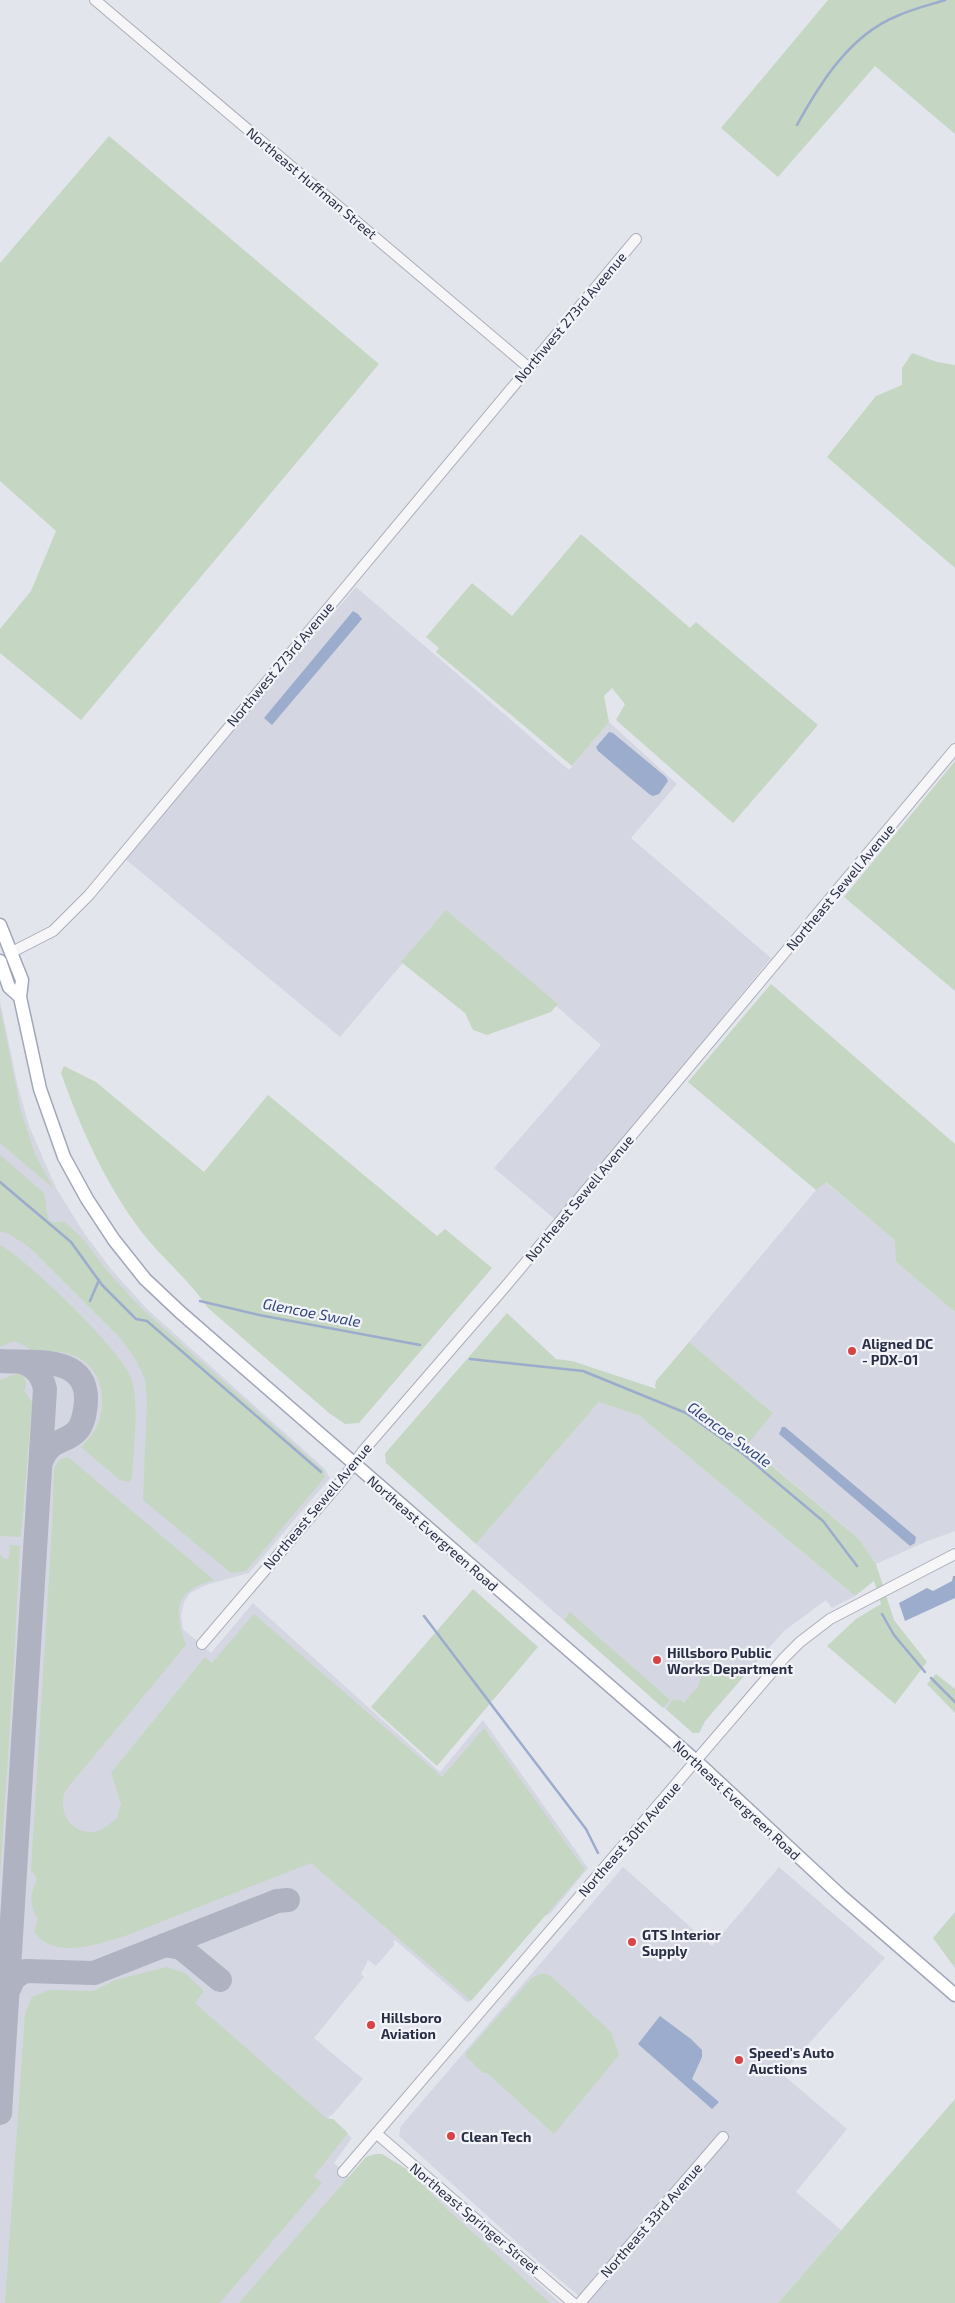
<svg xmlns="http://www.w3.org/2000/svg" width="955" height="2303" font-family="'Exo 2',sans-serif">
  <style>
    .built { fill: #d4d7e1 }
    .green { fill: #c5d6c3 }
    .water { fill: #9caccd }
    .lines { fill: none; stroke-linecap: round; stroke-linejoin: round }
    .stream { stroke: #9caccd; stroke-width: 2.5 }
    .taxiway { stroke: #afb3c1; stroke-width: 24 }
    .minor-casing { stroke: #abaeba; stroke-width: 12 }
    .major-casing { stroke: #a1a7b8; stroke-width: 15 }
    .minor { stroke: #f6f6f9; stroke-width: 10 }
    .major { stroke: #fff; stroke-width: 12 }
    .poi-dot { fill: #d64543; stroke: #f3f4f9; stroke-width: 2 }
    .labels { text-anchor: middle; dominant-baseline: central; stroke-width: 4.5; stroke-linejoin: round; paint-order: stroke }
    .street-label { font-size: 14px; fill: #292f45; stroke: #f3f4f9 }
    .poi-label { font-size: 14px; font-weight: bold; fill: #292f45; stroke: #f3f4f9; text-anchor: start }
    .water-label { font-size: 15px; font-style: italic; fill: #31467b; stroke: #f3f4f9 }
  </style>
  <rect width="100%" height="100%" fill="#e3e5ec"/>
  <path class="built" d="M356 587 569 770 609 722 677 784 631 838 771 958 557 1221 494 1168 601 1045 447 911 340 1037 124 858Z
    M0 1001 17 1083 29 1126 56 1188 84 1233 111 1269 147 1309 325 1469 330 1478 249 1573 206 1585 190 1593 184 1602 181 1616 183 1629 211 1653 253 1603 440 1772 483 1720 588 1868 551 1913 541 1918 468 2003 395 1940 393 1942 395 1944 376 1966 368 1960 361 1974 364 1977 314 2038 363 2079 332 2115 328 2117 352 2138 334 2163 349 2177 422 2186 425 2182 560 2303H0Z
    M825 1182 896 1240V1262L955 1312V1531L925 1542 876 1564 859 1539 747 1444 773 1413 689 1342 816 1190Z
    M599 1402 640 1416 855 1596 832 1608 826 1600 784 1631 705 1721 699 1733H693L476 1544Z
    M623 1867 712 1946 779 1867 885 1958 782 2074 847 2129 796 2192 841 2230 778 2303H587L532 2256 399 2136 401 2126Z"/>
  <path class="green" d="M828 0H955V134L875 66 778 177 721 128Z
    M109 136 379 364 81 720 0 653V629L31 591 56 531 0 481V263Z
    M912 353 937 362 955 365V568L827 457 876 396 902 385V368Z
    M581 534 690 628 696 622 818 725 733 823 616 720 625 704 612 688 604 696 609 722 572 766 436 652 439 648 426 637 472 583 512 616Z
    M955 761V991L844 897Z
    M446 910 558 1004 551 1012 487 1035 473 1030 465 1013 401 962Z
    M771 984 955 1144V1312L896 1262 895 1240 826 1182 816 1190 688 1082Z
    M0 1007 21 1112 35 1154 53 1188 0 1143Z
    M64 1066 96 1082 204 1172 268 1095 437 1236 445 1229 492 1268 359 1423 345 1424 329 1413 208 1308C188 1278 159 1256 138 1227 104 1181 80 1126 61 1073Z
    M0 1155 44 1193 48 1219 52 1222H65L84 1240 108 1272 141 1308 323 1470 325 1477 246 1571 231 1573 143 1500 147 1403 145 1379 135 1358 120 1338 29 1247 9 1234 0 1231Z
    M0 1245C27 1259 122 1351 131 1378 140 1403 133 1450 132 1478L129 1482 120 1480 81 1447C84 1443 88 1440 91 1436 109 1412 106 1373 79 1358 65 1350 45 1351 30 1350L25 1346 15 1341 0 1347Z
    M507 1313 556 1359 572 1361 657 1389 655 1386 656 1381 689 1342 773 1413 747 1445 859 1539 876 1564 894 1620 927 1662 895 1704 827 1646 856 1619 881 1604 874 1581 855 1596 640 1416 599 1402 476 1544 386 1463 385 1454 388 1450Z
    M19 1373C26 1378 28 1384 24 1391L32 1402 21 1537 0 1536V1380Z
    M68 1457 214 1580C175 1590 173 1610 186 1645L65 1791C64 1796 62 1802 63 1807 65 1825 84 1837 101 1830 106 1827 112 1822 117 1818L121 1804 111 1773 205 1657 212 1663 254 1614 442 1777 484 1728 585 1870 471 2001 311 1863 125 1936C98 1944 52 1961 34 1931L38 1919C33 1911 30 1903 32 1894 34 1884 41 1879 31 1871L52 1526 54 1468 60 1459Z
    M10 1545 20 1546 14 1661 0 1878V1554L4 1559 9 1558Z
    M473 1589 538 1647 437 1766 371 1707Z
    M570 1612 670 1700 663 1708 564 1620Z
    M737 1669 746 1673 705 1721 699 1733H693L666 1709 674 1699 676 1701 679 1699 684 1703 699 1685 702 1672 706 1670 723 1674Z
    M936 1674 955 1689V1713L927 1684Z
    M955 1912V1968L933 1938Z
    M166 1967 185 1973 204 1991 195 2003 327 2119H333L348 2133 314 2176 322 2183 220 2303H5L25 2014 32 1997 49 1990 94 1991 115 1980Z
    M544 1973 551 1976 611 2032 619 2055 554 2134 487 2073H483L466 2056V2053L533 1977Z
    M955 2099V2303H778Z
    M375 2154H382L408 2170 447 2209 550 2303H239L366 2157Z"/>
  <path class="water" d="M353 611 358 614 362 619 272 725 264 718Z
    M609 732 613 733 666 777 668 781 659 794 653 796 649 794 598 751 596 747Z
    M782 1427H785L916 1537 915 1543 910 1546 779 1434Z
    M953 1576H955V1598L905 1621 899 1603 927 1588 933 1591 952 1581Z
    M660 2016 691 2039 702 2050V2057L692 2079 719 2102 712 2109 638 2044Z"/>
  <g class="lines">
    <path class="stream" d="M797 125C820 83 850 35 897 16 912 9 929 5 945 0
      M0 1182 71 1242 102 1285 136 1319 147 1321 321 1472
      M90 1301 99 1280
      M200 1301 259 1315 420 1345
      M470 1359 583 1371 686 1413 742 1453 823 1521 857 1566
      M882 1614 894 1635 925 1672
      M424 1616 586 1829 598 1853
      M931 1678 955 1702"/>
    <path class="taxiway" d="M0 1361C34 1363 88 1354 86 1402 85 1412 84 1423 77 1431 63 1445 51 1437 41 1462
      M164 1945 181 1948 220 1980
      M8 1991 14 1978 25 1971 94 1973 277 1901 288 1900
      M0 2113 45 1389C42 1375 35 1366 21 1362"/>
    <defs>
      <path id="minor" d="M95 0 528 367
        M12 952 53 931 89 895 636 239
        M202 1644 343 1479 363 1451 505 1287 955 749
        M377 2134 573 2303
        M343 2172 784 1658 800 1642 830 1619 955 1554
        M580 2303 723 2137"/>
      <path id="major" d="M0 925 22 980 20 997 40 1089 64 1157 87 1199 114 1240 145 1279 180 1312 696 1761 840 1895 955 1995
        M0 961 9 987 20 997"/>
    </defs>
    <use href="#minor" class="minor-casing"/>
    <use href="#major" class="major-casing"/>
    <use href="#minor" class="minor"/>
    <use href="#major" class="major"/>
  </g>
  <g class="poi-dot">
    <circle cx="852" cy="1351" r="5"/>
    <circle cx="657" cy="1660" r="5"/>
    <circle cx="632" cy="1942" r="5"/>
    <circle cx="371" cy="2025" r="5"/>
    <circle cx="739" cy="2060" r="5"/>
    <circle cx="451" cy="2136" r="5"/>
  </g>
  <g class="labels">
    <g class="street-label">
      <text transform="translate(312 183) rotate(40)">Northeast Huffman Street</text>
      <text transform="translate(570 317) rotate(-50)">Northwest 273rd Aveenue</text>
      <text transform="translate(280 664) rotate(-50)">Northwest 273rd Avenue</text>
      <text transform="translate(840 887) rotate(-50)">Northeast Sewell Avenue</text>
      <text transform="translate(579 1198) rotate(-50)">Northeast Sewell Avenue</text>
      <text transform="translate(317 1506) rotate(-50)">Northeast Sewell Avenue</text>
      <text transform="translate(433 1533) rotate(41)">Northeast Evergreen Road</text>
      <text transform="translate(737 1800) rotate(43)">Northeast Evergreen Road</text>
      <text transform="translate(629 1839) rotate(-49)">Northeast 30th Avenue</text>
      <text transform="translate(475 2218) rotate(40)">Northeast Springer Street</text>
      <text transform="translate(651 2220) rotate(-49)">Northeast 33rd Avenue</text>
    </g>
    <g class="poi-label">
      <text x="862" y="1343">Aligned DC<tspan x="862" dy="16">- PDX-01</tspan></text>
      <text x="667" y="1652">Hillsboro Public<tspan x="667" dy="16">Works Department</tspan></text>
      <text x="642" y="1934">GTS Interior<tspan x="642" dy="16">Supply</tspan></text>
      <text x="381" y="2017">Hillsboro<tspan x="381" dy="16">Aviation</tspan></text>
      <text x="749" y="2052">Speed's Auto<tspan x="749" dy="16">Auctions</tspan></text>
      <text x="461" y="2136">Clean Tech</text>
    </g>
    <g class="water-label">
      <text transform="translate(312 1312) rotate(11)">Glencoe Swale</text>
      <text transform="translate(730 1434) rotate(36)">Glencoe Swale</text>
    </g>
  </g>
</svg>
